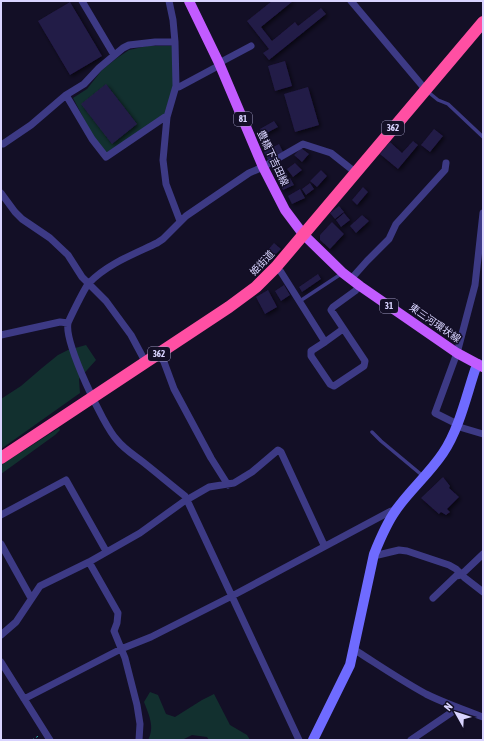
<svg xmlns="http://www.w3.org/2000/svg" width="484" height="741" font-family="'Asap Condensed','Noto Sans JP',sans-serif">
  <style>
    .green { fill: #12302f }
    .building { fill: #241b47; filter: url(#shadow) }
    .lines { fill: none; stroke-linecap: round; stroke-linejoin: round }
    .path { stroke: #2fb8b0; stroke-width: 1; stroke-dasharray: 2 3; stroke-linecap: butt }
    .lane { stroke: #3d3a85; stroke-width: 3.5 }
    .street { stroke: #3d3a85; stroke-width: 7 }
    .secondary { stroke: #6f6bff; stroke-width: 10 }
    .primary { stroke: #c25bff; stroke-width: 10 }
    .highway { stroke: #ff4fa3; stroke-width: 12 }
    .labels { text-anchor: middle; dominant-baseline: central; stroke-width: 3; stroke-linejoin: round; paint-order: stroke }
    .shield { fill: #130f26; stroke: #9e99be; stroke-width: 1 }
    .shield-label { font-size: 9px; font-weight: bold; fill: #d9d4ff }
    .street-label { font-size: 10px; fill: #d9d4ff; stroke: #130f26 }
  </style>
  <defs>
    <filter id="shadow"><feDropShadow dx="2" dy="2" stdDeviation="2" flood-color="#0009"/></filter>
  </defs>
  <rect width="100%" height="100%" fill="#130f26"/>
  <path class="green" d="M147 46H174V88L166 114 106 153 94 138 73 98 87 89 102 70 117 58 129 50Z
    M86 345 96 360 79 379 80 393 1 449V399L21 386 42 368 58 355 68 350Z
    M59 428 60 430 55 435 1 474V465Z
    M150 692 158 695 166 714 175 717 202 700 214 694 230 725 247 735 250 740H209L207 737 192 735 182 740H148C155 727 149 715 144 702Z"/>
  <path class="building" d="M272 1H293L261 27 272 41 295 22 298 26 321 8 326 14 269 60 263 53 269 49 247 21Z
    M70 2 102 56 70 75 38 21Z
    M285 61 292 86 275 91 268 66Z
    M106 84 137 124 112 144 81 104Z
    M308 87 319 125 295 132 284 94Z
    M274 121 278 127 263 135 260 129Z
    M434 129 443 136 430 152 421 145Z
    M413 141 418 145 398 169 380 154 390 142 402 153Z
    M279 144 283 152 268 160 264 152Z
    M301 148 309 154 302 162 294 155Z
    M295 163 302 170 293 177 287 169Z
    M283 167 288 176 279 181 274 172Z
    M321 170 327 176 317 187 310 181Z
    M290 178 294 185 283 190 280 183Z
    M310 183 314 189 306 195 302 189Z
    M363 187 368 192 357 205 352 200Z
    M300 189 305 198 292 204 288 196Z
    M339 206 344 212 335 219 330 213Z
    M344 213 350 220 341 227 336 220Z
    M362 215 369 221 356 233 350 226Z
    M332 222 344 234 330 249 320 240V235Z
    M274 243 281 249 273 257 267 251Z
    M318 274 321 279 302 292 299 287Z
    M284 285 290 295 281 301 275 291Z
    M268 290 277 307 265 314 256 297Z
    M443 477 450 486 449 488 459 497 447 509 450 512 446 515 441 512 439 514 421 498Z"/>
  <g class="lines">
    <path class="path" d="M32 740 40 735"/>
    <path class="lane" d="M427 91 438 100 448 104 483 137
      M300 301 341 274
      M372 432 381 441 423 476"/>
    <path class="street" d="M82 1 114 55
      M169 1 173 20 175 42 176 86 167 117 163 160 166 184 180 221
      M351 1 425 89
      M219 63 251 46
      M176 86 179 87 220 65
      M66 95 92 139 106 157 165 117H167
      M1 144H3L31 125 66 95 84 84 99 68 123 48 129 45 155 42H175
      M1 193 15 212 22 219 50 238 68 255 82 277 106 301 131 335 146 363
      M276 267 281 272 325 342 343 329
      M351 279 367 261 389 239 396 224 445 170 446 163
      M1 335 60 322 68 323
      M325 342 311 351V356L330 384 334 386 364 366 365 361 331 310 333 307 355 291 360 286
      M159 354 164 362 174 389 211 458 228 485
      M457 424 435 413 457 353 475 285 483 213
      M456 426 483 434
      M1 515 66 480 106 551
      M1 544 31 598
      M374 554 378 555 399 550 407 551 449 565 456 569 465 578 483 592
      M89 562 118 613 117 623 114 631 125 658 137 705 140 724 139 740
      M433 598 456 576 461 575 483 554
      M1 635 16 622 40 586 89 562 140 533 183 502 209 487 234 483 252 472 278 450 281 452 324 545
      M354 650 358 652C380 666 402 681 426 694 444 703 464 710 483 717
      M1 662 50 740
      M24 699 121 649 151 637 232 596 391 511H395
      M299 740 187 500 185 496C171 485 157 473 143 462 134 455 124 449 117 440 103 425 64 342 68 323 70 318 85 287 89 283 107 264 134 254 157 243L163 239 186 216 227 188 249 173 263 167 303 144 331 153 355 172
      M411 740 458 708"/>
    <path class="secondary" d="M313 740 350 665 374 554C380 539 386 524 396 510 410 490 429 474 443 453 459 429 466 397 475 370L478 364"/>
    <path class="primary" d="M189 1 219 63 263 167 285 210 303 234 343 273 360 286 457 353 483 367"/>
    <path class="highway" d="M1 458 229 307 256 287 276 267 483 22"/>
  </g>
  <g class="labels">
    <g class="shield">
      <rect x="234" y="112" width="18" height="14" rx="3"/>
      <rect x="382" y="121" width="22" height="14" rx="3"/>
      <rect x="380" y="299" width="18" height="14" rx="3"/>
      <rect x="148" y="347" width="22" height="14" rx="3"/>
    </g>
    <g class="shield-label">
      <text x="243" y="119">81</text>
      <text x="393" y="128">362</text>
      <text x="389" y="306">31</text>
      <text x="159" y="354">362</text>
    </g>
    <g class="street-label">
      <text transform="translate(273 158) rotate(65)">豊橋下吉田線</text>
      <text transform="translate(262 263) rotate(-47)">姫街道</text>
      <text transform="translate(435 323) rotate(35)">東三河環状線</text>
    </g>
  </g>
  <rect width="484" height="741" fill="none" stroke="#d9d4ff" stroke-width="4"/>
  <g transform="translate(456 713) rotate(309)" stroke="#130f26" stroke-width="3" paint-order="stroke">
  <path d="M0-3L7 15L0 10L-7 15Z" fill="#d9d4ff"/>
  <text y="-6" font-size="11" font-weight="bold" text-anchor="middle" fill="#d9d4ff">N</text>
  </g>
</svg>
